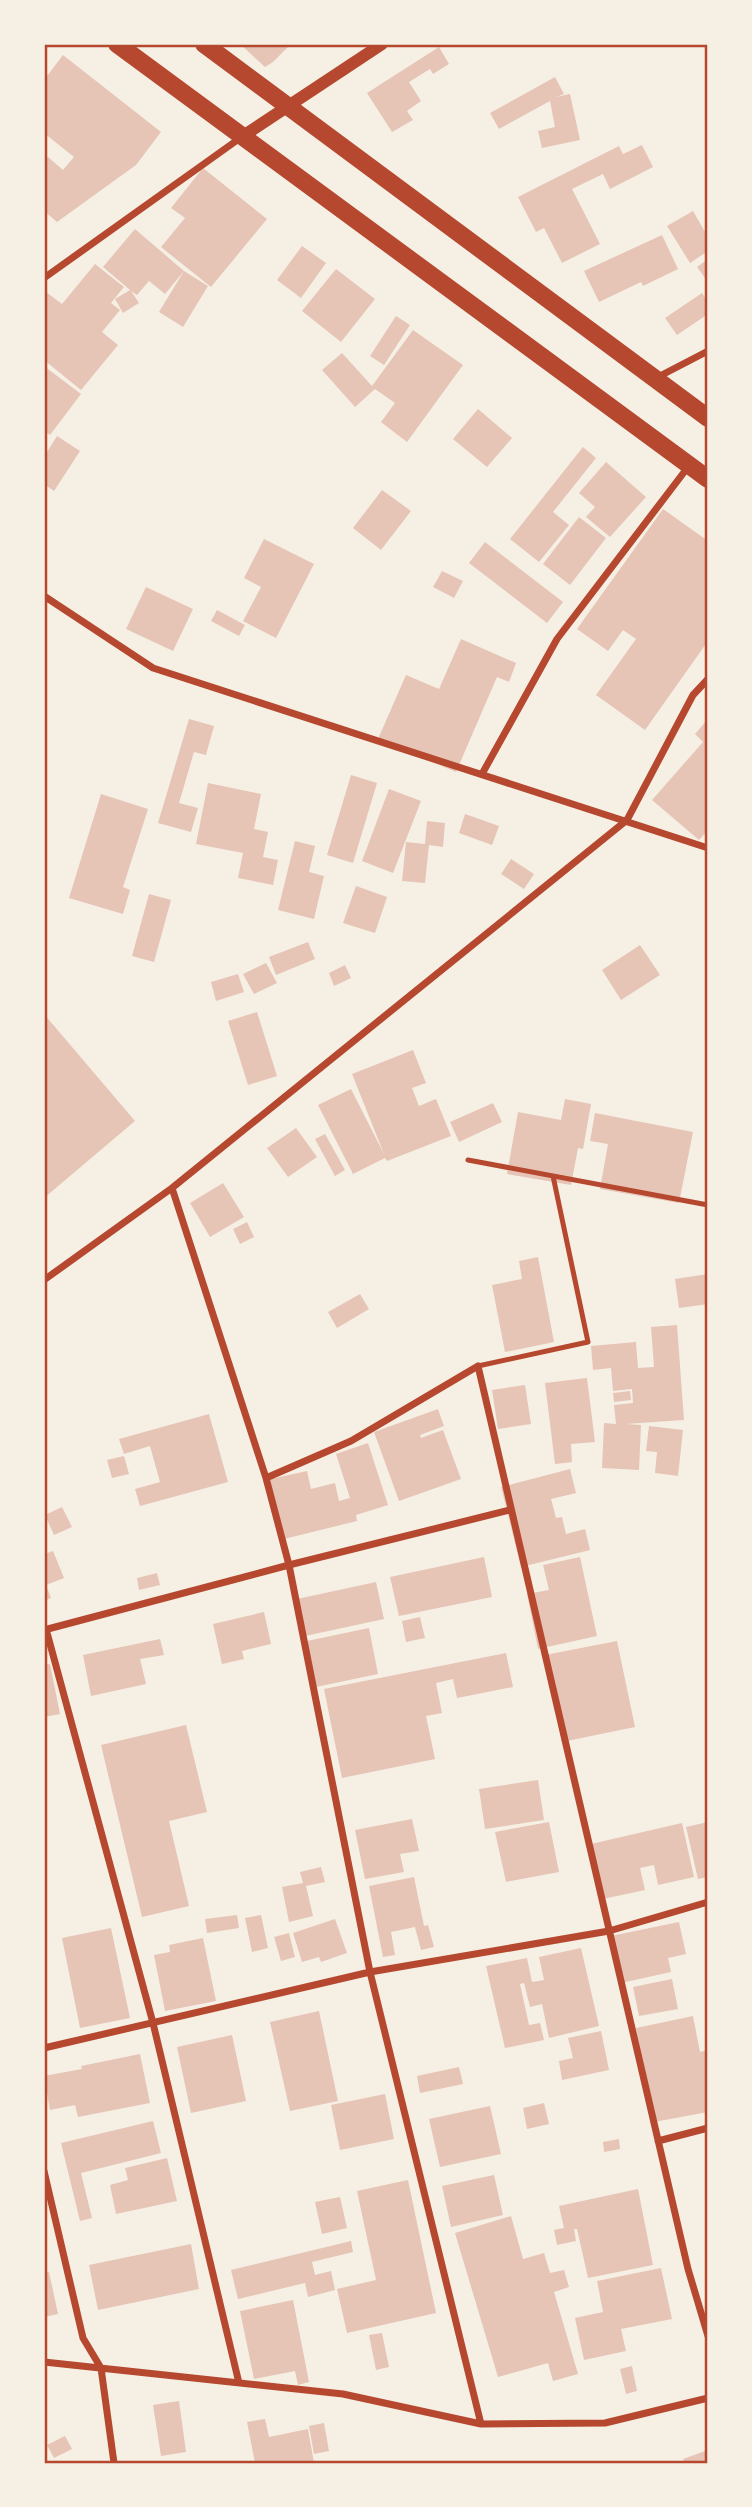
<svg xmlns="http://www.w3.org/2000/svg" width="752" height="2507" font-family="Mulish,sans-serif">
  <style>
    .building { fill: #e6c5b7 }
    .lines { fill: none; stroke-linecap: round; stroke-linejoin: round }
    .service { stroke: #b5482f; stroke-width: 5 }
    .minor { stroke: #b5482f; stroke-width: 7 }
    .tertiary { stroke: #b5482f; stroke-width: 12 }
    .primary { stroke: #b5482f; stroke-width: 18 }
    .neatline { fill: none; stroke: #b5482f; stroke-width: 2.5 }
  </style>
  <rect width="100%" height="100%" fill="#f6efe4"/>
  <path class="building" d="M240 44H291L273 62 265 67Z
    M439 47 449 64 433 74 430 69 409 82 421 101 407 111 413 120 392 132 367 93Z
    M63 55 161 132 136 165 57 222 44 211V160L48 157 63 170 74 157 44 133V80Z
    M555 77 564 94 556 97 570 94 580 140 542 148 538 131 555 127 550 101 499 129 490 113Z
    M642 145 653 167 610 189 603 174 572 189 600 244 562 263 544 228 536 232 518 197 619 146 623 154Z
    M203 168 267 219 211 287 161 247 185 218 171 208Z
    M693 211 708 237V251L690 263 667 226Z
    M135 229 184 271 208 286 183 327 159 312 184 271 165 294 149 281 137 295 131 291 139 303 123 313 115 299 130 290 103 267Z
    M662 235 678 269 643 286 641 282 599 302 584 271Z
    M302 246 326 263 301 298 277 280Z
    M708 259V282L697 267Z
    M95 264 124 287 111 303 120 310 102 332 118 345 81 390 44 360V295L46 292 62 304Z
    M336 269 375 299 341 342 302 311Z
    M702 293 708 302V314L677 335 665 318Z
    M396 316 410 325 384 365 370 356Z
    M413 330 463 365 407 442 381 422 395 403 375 389 355 407 322 370 342 353 372 386Z
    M44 366 81 394 50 435 44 431Z
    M478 409 512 438 487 467 453 439Z
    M57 436 80 451 54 491 44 484V457Z
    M583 447 596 458 553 512 569 525 539 562 510 539Z
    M606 462 646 497 610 537 586 517 595 507 579 493Z
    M382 490 411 511 381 550 353 528Z
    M663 509 708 541V641L645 730 596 695 636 639 623 630 608 651 577 629Z
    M579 517 606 538 570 585 543 564Z
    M264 539 314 564 276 638 243 621 261 587 244 578Z
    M485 542 563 602 547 623 469 563Z
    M442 571 463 581 454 598 433 587Z
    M146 587 193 609 173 651 126 629Z
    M217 610 245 625 239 636 211 621Z
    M461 639 516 663 509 682 497 677 456 772 378 739 406 675 439 689Z
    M189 719 214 726 206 755 194 752 179 803 198 808 191 832 158 823Z
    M708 719V830L699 840 652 800 703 742 695 734Z
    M351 775 377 783 353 863 327 855Z
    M208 783 261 794 254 829 268 832 263 857 278 860 273 885 238 878 243 853 196 844Z
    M389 789 421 801 393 873 362 861Z
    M101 794 148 809 123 887 130 890 123 914 69 898Z
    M465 814 499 826 492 845 459 833Z
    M427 821 445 823 443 847 429 845 425 883 402 881 406 842 425 844Z
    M295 841 315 846 309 872 324 876 314 919 278 910Z
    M511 859 534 874 524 889 501 874Z
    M356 886 387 897 375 933 343 923Z
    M149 894 171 900 154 962 132 956Z
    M308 942 315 959 276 975 269 957Z
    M640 945 660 975 621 1000 602 970Z
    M266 963 277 983 254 994 243 974Z
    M345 965 351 978 334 986 329 973Z
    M238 974 244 992 216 1001 211 982Z
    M257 1012 277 1076 248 1085 228 1021Z
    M44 1014 135 1121 44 1198Z
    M413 1050 426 1083 412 1088 419 1106 436 1099 451 1136 387 1161 385 1158 353 1174 318 1105 351 1089 384 1154 352 1074Z
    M565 1099 591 1104 583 1149 578 1148 571 1185 507 1174 518 1112 561 1120Z
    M493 1103 502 1122 459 1142 450 1122Z
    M595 1113 693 1132 679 1203 600 1189 608 1144 590 1141Z
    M296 1128 317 1157 288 1177 267 1148Z
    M325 1134 345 1170 335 1176 315 1139Z
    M223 1183 244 1217 210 1237 190 1203Z
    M247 1222 254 1237 240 1244 233 1229Z
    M538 1257 554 1342 505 1352 492 1285 522 1279 519 1261Z
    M708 1274V1304L679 1308 675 1279Z
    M360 1294 369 1309 337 1328 328 1312Z
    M677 1325 684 1420 626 1424 641 1425 639 1470 602 1468 604 1423 616 1424 614 1405 633 1403 632 1389 613 1391 611 1368 593 1370 591 1346 636 1342 638 1368 654 1367 651 1327Z
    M587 1378 595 1442 571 1444 572 1462 555 1464 545 1383Z
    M525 1385 531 1424 498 1429 492 1390Z
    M630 1391 631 1400 614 1402 613 1393Z
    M438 1409 444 1426 420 1435 421 1438 443 1430 461 1479 399 1501 374 1432Z
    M209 1414 228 1482 140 1506 135 1489 160 1482 150 1446 124 1454 119 1439Z
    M649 1426 683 1430 678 1476 655 1473 657 1452 646 1451Z
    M368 1443 388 1505 356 1515 357 1521 280 1540 266 1480 307 1471 311 1489 335 1483 339 1501 350 1498 336 1454Z
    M124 1456 129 1474 112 1478 107 1460Z
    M570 1469 576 1493 551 1499 556 1518 562 1517 566 1534 585 1529 590 1550 521 1567 501 1487Z
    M62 1507 72 1527 54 1535 45 1515Z
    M53 1551 64 1578 46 1585 51 1598 44 1601V1554Z
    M484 1557 492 1597 399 1616 390 1577Z
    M580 1557 597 1636 538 1649 527 1594 549 1590 543 1565Z
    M157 1573 160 1585 139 1590 137 1578Z
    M376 1582 384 1619 305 1636 297 1599Z
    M264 1612 271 1644 242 1651 244 1659 222 1664 213 1624Z
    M420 1617 425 1638 406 1642 402 1621Z
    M369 1628 378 1674 316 1687 307 1641Z
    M160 1639 164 1655 140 1659 146 1684 91 1696 83 1655Z
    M617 1641 635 1727 562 1742 545 1655Z
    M506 1653 513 1687 457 1698 453 1679 436 1683 442 1713 426 1716 435 1759 342 1778 324 1689Z
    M50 1664 60 1714 44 1717V1665Z
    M186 1725 207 1812 169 1821 189 1906 142 1917 101 1745Z
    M538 1780 544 1820 485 1829 479 1789Z
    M412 1819 419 1851 400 1854 404 1872 365 1879 355 1830Z
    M549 1822 559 1872 506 1882 495 1832Z
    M708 1822V1877L698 1879 686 1827Z
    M682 1823 694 1877 658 1885 654 1865 640 1868 645 1890 603 1899 591 1844Z
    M321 1867 325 1882 306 1886 313 1916 289 1922 282 1887 303 1883 300 1872Z
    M414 1877 424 1926 428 1925 434 1947 421 1950 415 1927 391 1932 395 1955 383 1957 369 1886Z
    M237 1915 239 1928 207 1933 205 1919Z
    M261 1915 268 1948 252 1952 245 1918Z
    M335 1919 347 1953 321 1962 319 1957 302 1962 293 1933Z
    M679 1922 686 1954 668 1958 671 1972 621 1983 611 1936Z
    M111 1928 130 2018 80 2028 62 1938Z
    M289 1933 295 1957 281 1961 274 1937Z
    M203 1938 216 2001 165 2011 154 1955 170 1952 169 1945Z
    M581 1948 599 2026 549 2038 542 2004 530 2007 524 1983 520 1984 529 2025 540 2023 544 2040 505 2048 486 1966 527 1958 532 1982 544 1980 539 1957Z
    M672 1979 678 2009 639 2016 633 1987Z
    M319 2011 338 2101 290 2111 270 2022Z
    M693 2016 700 2052 708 2050V2112L654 2122 636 2028Z
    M601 2031 609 2070 562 2080 559 2061 573 2058 568 2038Z
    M232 2035 246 2101 191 2113 177 2047Z
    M140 2054 150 2103 78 2117 75 2105 50 2110 44 2076 82 2069 81 2066Z
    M459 2067 463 2084 420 2093 417 2076Z
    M385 2094 394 2139 340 2150 331 2105Z
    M544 2103 549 2124 527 2129 523 2108Z
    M490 2106 501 2154 440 2167 429 2119Z
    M153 2121 161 2153 81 2173 92 2218 80 2221 61 2143Z
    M619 2139 620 2149 604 2152 603 2142Z
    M167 2158 177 2201 116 2214 110 2185 128 2180 125 2168Z
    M494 2175 503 2215 451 2227 442 2186Z
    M408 2180 436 2313 347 2333 337 2289 376 2280 357 2191Z
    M638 2189 653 2265 588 2278 577 2229H574L576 2241 557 2245 554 2230 564 2228 559 2206Z
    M340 2197 347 2228 322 2234 315 2202Z
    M511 2216 523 2259 544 2253 550 2273 564 2270 569 2287 554 2292 578 2374 553 2381 548 2363 498 2377 455 2233Z
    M351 2241 353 2252 312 2262 315 2275 331 2271 335 2290 308 2297 305 2283 238 2299 231 2270Z
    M191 2244 199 2289 98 2310 89 2265Z
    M661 2268 672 2319 621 2329 626 2351 584 2360 575 2318 603 2312 597 2281Z
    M49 2272 58 2314 44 2317V2273Z
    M293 2300 309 2382 298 2385 295 2371 254 2379 240 2311Z
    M382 2333 389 2367 376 2370 369 2335Z
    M632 2366 637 2391 626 2394 620 2369Z
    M179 2401 186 2452 161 2456 153 2405Z
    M265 2419 269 2437 308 2429 314 2463H255L247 2422Z
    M324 2423 329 2451 314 2454 309 2426Z
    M65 2436 72 2449 54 2458 47 2445Z
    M708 2450V2463H685L683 2459Z"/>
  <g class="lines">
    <path class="service" d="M468 1160 708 1205
      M478 1366 588 1342 553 1176"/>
    <path class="minor" d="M44 278 243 136
      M656 378 708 351
      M44 596 153 668 708 848
      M482 774 557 639 688 467
      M172 1188 266 1478
      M44 1280 172 1188 627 820 693 695 708 679
      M510 1510 289 1565 266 1478 351 1441 478 1366 688 2269 708 2336
      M46 1629 153 2023 239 2383
      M44 1630 289 1565 370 1972 481 2424
      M44 2048 370 1972 609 1931 708 1902
      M658 2141 708 2128
      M44 2171 83 2338 101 2368 114 2463
      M44 2362 343 2394 481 2424 605 2423 708 2398"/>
    <path class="tertiary" d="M243 136 382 44"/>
    <path class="primary" d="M117 44 708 479
      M204 44 708 418"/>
  </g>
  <rect width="752" height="2507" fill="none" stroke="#f6efe4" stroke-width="91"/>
  <rect x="46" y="46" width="660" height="2416" class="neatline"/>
</svg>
